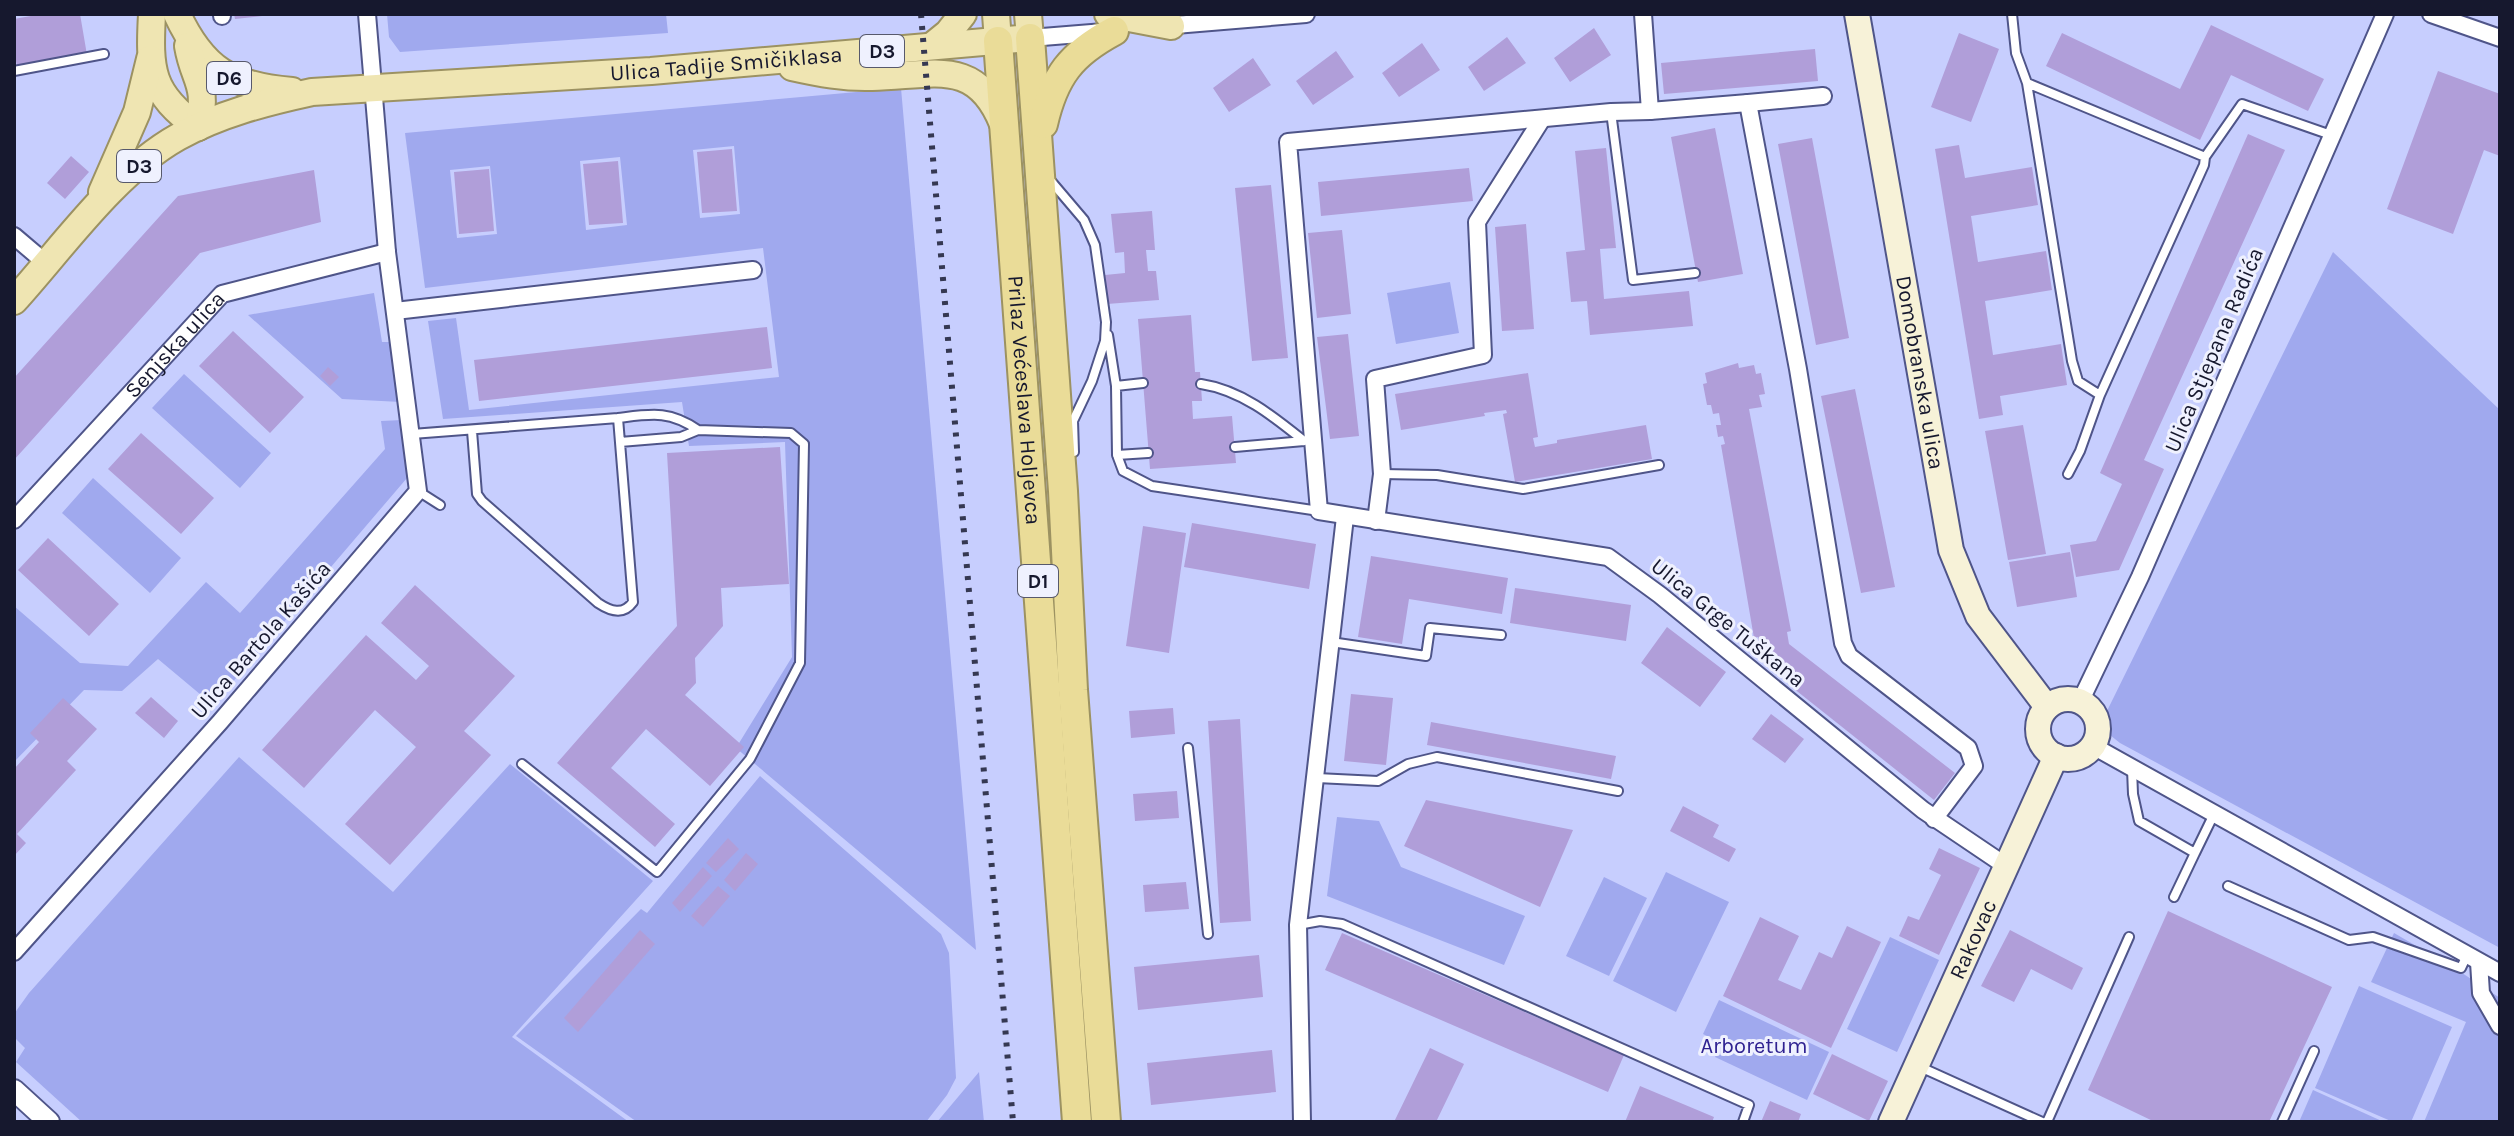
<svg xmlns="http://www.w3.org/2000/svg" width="2514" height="1136" font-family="Karla,sans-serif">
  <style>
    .green { fill: #a0a9ee; fill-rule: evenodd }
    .building { fill: #b09ed9 }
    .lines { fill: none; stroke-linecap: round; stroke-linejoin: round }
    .service-casing { stroke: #4f5589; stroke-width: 12 }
    .minor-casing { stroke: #4f5589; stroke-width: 20 }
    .tertiary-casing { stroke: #4f5589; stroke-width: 24 }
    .secondary-casing { stroke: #4f5589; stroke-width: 28 }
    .primary-casing { stroke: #9c9262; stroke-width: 30 }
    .trunk-casing { stroke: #9c9262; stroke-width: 32 }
    .service { stroke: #fff; stroke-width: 8 }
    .minor { stroke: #fff; stroke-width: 16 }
    .tertiary { stroke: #fff; stroke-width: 20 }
    .secondary { stroke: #f7f2d8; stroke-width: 24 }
    .primary { stroke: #efe5b2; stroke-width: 26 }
    .trunk { stroke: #eadc98; stroke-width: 28 }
    .rail { stroke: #353852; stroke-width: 6; stroke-dasharray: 4 8; stroke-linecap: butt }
    .labels { text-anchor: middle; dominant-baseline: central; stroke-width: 6; stroke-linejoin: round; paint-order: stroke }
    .shield { fill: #eff1fe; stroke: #57596c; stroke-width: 2 }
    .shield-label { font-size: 20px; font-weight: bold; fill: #16182e }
    .street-label { font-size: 22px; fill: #16182e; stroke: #eff1fe }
    .park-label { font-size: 22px; fill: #2f2291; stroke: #eff1fe }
  </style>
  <rect width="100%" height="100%" fill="#c7cefe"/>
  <path class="green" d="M387 14H666L668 33 400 52 389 37Z
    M901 88 976 950 736 748 792 657 785 442 689 446 682 402 443 419 428 321 456 318 469 410 779 377 763 248 425 288 405 133ZM734 146 740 214 700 218 693 150ZM620 157 627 225 586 230 580 161ZM490 166 497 234 457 238 450 170Z
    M2333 252 2500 410V948L2120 743 2105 731 2106 713Z
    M1450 282 1459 333 1396 344 1387 293Z
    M374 293 382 342H391L401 402 342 399 248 315Z
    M184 374 271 453 240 488 152 408Z
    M402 420 407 478 213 705 158 659 122 691 84 690 14 762V606L80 663 128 666 206 582 240 613 385 449 381 421Z
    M93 478 181 558 150 593 62 513Z
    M239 757 393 892 510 764 653 881 512 1037 629 1122H82L16 1062 25 1048 14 1037V1014L29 993Z
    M760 776 941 934 949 953 956 1078 947 1095 926 1122H637L516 1036 641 909 647 913Z
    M1337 817 1379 821 1401 867 1525 916 1504 965 1327 896Z
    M1666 872 1729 902 1676 1012 1613 981Z
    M1604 877 1647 898 1609 976 1566 956Z
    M2394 933 2456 969 2500 998V1122H2424L2466 1022 2371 982Z
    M1890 937 1939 960 1897 1052 1847 1029Z
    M2359 986 2452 1027 2411 1122H2393L2315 1088Z
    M1719 1000 1829 1052 1807 1100 1715 1057 1721 1043 1703 1034Z
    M979 1072 984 1122H937Z
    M2313 1090 2384 1122H2299Z"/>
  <path class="building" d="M42 14H80L87 55 17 67 14 49V19Z
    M234 14H262V16L235 19Z
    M2211 25 2324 79 2308 111 2231 75 2200 140 2046 66 2062 33 2180 89Z
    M1594 28 1611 55 1570 82 1554 58Z
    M1959 33 1999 49 1971 122 1931 107Z
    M1507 37 1526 63 1484 91 1468 67Z
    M1422 43 1440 70 1399 97 1382 73Z
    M1815 49 1818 81 1664 94 1661 63Z
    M1336 51 1354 77 1313 105 1296 81Z
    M1253 58 1271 85 1229 112 1213 88Z
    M2438 71 2500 94V156L2484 150 2453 234 2387 209Z
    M1715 128 1743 274 1698 282 1671 137Z
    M2248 134 2285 150 2144 460 2164 469 2119 570 2076 577 2070 545 2096 541 2122 484 2100 473Z
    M1812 138 1849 338 1816 345 1778 144Z
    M1959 145 1965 178 2032 167 2038 205 1971 216 1978 262 2046 251 2052 290 1985 301 1993 355 2061 344 2067 385 2000 396 2003 415 1979 419 1935 149Z
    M1606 148 1616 248 1600 249 1604 299 1689 291 1693 326 1590 335 1587 301 1571 302 1566 252 1585 250 1575 151Z
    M732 149 737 211 702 213 697 152Z
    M71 156 89 172 65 199 47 183Z
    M618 161 623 223 589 225 583 164Z
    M1469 168 1473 201 1321 216 1318 182Z
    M489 169 494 231 459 234 454 172Z
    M314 170 321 222 200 253 14 460V378L178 196Z
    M1271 185 1288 358 1252 361 1235 188Z
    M1152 211 1155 250H1146L1148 271H1156L1159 300 1107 304 1105 275 1125 273 1124 252 1115 253 1111 214Z
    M1526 224 1534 329 1502 331 1495 227Z
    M1342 230 1351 314 1317 318 1308 233Z
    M1191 315 1195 372H1200L1202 401H1192L1193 419 1232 416 1236 463 1150 469 1138 319Z
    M767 327 772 368 479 401 474 360Z
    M233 331 304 397 270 433 199 366Z
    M1348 334 1359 436 1330 439 1317 337Z
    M1738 363 1739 368 1754 365 1756 374 1761 373 1765 394 1759 395 1762 407 1749 409 1791 631 1787 632 1789 644 1955 773 1934 800 1788 684 1789 682 1762 660 1758 637 1754 638 1721 445 1725 444 1723 436 1718 437 1716 425H1721L1719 413 1713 414 1711 405H1707L1703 384 1707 383 1705 373Z
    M328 367 339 377 330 386 320 376Z
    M1528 373 1538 437 1533 438 1535 447 1557 443V440L1646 425 1652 459 1515 482 1503 414 1507 413 1506 410 1484 413 1485 416 1401 430 1395 394Z
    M1855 389 1895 587 1861 593 1821 396Z
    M2023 425 2046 554 2008 560 1985 431Z
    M141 433 214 498 181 534 108 469Z
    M780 447 789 584 721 588 723 626 695 658 696 683 685 695 744 747 710 786 646 729 611 768 675 824 655 847 557 763 677 626 667 453Z
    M1192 523 1316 544 1309 589 1184 567Z
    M1143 526 1186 533 1169 653 1126 646Z
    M48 538 119 604 89 636 18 570Z
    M2070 552 2077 597 2017 607 2009 562Z
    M1371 556 1508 578 1502 614 1409 599 1402 644 1358 637Z
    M415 585 515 676 464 731 491 755 390 865 345 824 416 747 375 710 304 788 262 750 366 635 416 680 429 666 381 623Z
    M1515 588 1631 605 1626 641 1510 623Z
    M1667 627 1726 672 1700 707 1641 663Z
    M1351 694 1393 698 1386 765 1344 761Z
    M151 697 178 721 164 738 135 713Z
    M63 698 97 729 67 761 76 770 17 834 26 843 14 856V769L39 742 30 733Z
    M1173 708 1175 734 1131 738 1129 711Z
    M1771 714 1804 739 1785 763 1752 739Z
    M1240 719 1251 921 1220 923 1208 721Z
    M1431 722 1616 756 1611 779 1427 745Z
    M1177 791 1179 818 1135 821 1133 794Z
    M1426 800 1573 830 1540 907 1404 846Z
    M1683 806 1719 825 1713 837 1736 849 1729 862 1670 831Z
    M728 838 739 849 716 872 706 863Z
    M1939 848 1980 868 1939 955 1899 936 1908 916 1919 920 1941 875 1929 869Z
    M746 853 758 864 735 891 724 880Z
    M703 867 712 876 680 912 672 903Z
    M1186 882 1189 909 1145 912 1143 885Z
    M718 886 730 896 703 927 691 916Z
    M2168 911 2332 987 2269 1122H2155L2088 1090Z
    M1760 917 1799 936 1778 980 1801 990 1819 952 1832 958 1847 926 1881 942 1831 1048 1723 996Z
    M640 930 655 944 578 1032 564 1018Z
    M2010 930 2083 968 2072 990 2031 969 2014 1002 1981 986Z
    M1342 933 1624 1055 1608 1092 1325 970Z
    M1259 955 1263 997 1138 1010 1134 967Z
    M1430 1048 1464 1064 1436 1122H1394Z
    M1272 1050 1276 1092 1151 1105 1147 1063Z
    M1832 1054 1888 1081 1869 1121 1813 1094Z
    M1640 1086 1714 1117 1712 1122H1625Z
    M1770 1101 1801 1114 1798 1122H1761Z"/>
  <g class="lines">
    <defs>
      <path id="service" d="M2012 14 2016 53 2027 83 2072 361 2078 381 2100 395
        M14 71 104 54
        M2027 83 2205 157
        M1611 112 1633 280 1695 273
        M1050 180 1084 220 1095 245 1106 322 1105 341 1092 381 1073 421 1074 452
        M1108 335 1116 386 1117 455 1123 471 1152 486 1319 511
        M1201 384C1241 390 1273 416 1304 441
        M1116 386 1143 383
        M618 418C651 414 669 410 698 430
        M412 434 618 418 633 602C623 616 610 611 598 603L482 501 477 494 472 431
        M1235 447 1304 441
        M1117 455 1148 453
        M1382 474 1437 475 1523 489 1659 465
        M2068 474 2080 451 2100 395 2204 165 2205 157 2242 104 2331 135
        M418 491 440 505
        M1331 642 1426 656 1430 628 1501 635
        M1188 748 1208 934
        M522 764 657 872 750 759 800 663 804 444 791 433 698 430 681 437 620 442
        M2132 769 2133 794 2139 821 2195 853 2214 814
        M1317 778 1378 781 1408 764 1437 757 1618 791
        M2228 886 2349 940 2373 937 2461 968 2467 955
        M2174 897 2195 853
        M1298 925 1320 921 1342 924 1749 1105 1743 1122
        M1918 1066 2042 1122
        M2047 1122 2129 937
        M2282 1122 2314 1051"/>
      <g id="minor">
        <path d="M222 14V16"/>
        <path d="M1643 14 1650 111 1611 112 1288 142 1319 511 1608 557 1660 595 1923 810 2006 866"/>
        <path d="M2431 14 2500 38"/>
        <path d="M1163 26 1306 14"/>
        <path d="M1030 38 1104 32"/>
        <path d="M1823 96 1748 103 1798 369 1843 643 1849 656 1968 748 1974 766 1934 819"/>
        <path d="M1650 111 1748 103"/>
        <path d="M14 236 47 264"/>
        <path d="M395 311 753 270"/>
        <path id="s1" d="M14 520 222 294 387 252"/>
        <path d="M1376 521 1382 474 1375 379 1483 355 1477 222 1542 119"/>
        <path d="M2080 702 2140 577 2385 14"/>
        <path d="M2093 746 2500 973"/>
        <path d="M14 952 220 722 418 491 387 252 367 14"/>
        <path d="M2479 962 2481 993 2500 1026"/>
        <path d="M1302 1122 1298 925 1345 517"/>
      </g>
      <path id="tertiary" d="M14 1090 49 1122"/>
      <g id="secondary">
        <path id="s2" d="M1857 14 1951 550 1978 616 2047 707"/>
        <circle cx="2068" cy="729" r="30"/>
        <path id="s3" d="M1891 1122 2056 756"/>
      </g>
      <g id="primary">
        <path d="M152 14C149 69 150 94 198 127"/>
        <path d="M177 14C203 70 231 86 292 91"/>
        <path d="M996 14 998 41"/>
        <path d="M1108 14 1171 26"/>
        <path d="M188 46C194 82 209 84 198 127"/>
        <path d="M932 46 948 33 963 14"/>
        <path d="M792 67C819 73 845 78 872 77 932 76 976 56 1003 124"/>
        <path d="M102 192 137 112 150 59"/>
        <path id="s4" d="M14 301C63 247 114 173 178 137 219 114 266 102 312 92L651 71 1030 38 1028 14"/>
      </g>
      <g id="trunk">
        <path d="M1030 38 1063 491 1073 690 1106 1122"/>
        <path id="s5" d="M998 41 1077 1122"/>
        <path d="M1043 124C1054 76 1071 54 1114 31"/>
      </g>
    </defs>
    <use href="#service" class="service-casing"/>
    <use href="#minor" class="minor-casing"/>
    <use href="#tertiary" class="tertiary-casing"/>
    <use href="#secondary" class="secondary-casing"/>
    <use href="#primary" class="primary-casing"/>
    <use href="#trunk" class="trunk-casing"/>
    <use href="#service" class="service"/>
    <use href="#minor" class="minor"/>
    <use href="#tertiary" class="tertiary"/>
    <use href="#secondary" class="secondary"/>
    <use href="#primary" class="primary"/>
    <use href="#trunk" class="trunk"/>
    <path class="rail" d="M921 14 1013 1122"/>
  </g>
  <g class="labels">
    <g class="shield">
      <rect x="860" y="35" width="44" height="32" rx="6"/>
      <rect x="207" y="62" width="44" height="32" rx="6"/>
      <rect x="117" y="150" width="44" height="32" rx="6"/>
      <rect x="1018" y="565" width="40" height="32" rx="6"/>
    </g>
    <g class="shield-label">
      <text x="882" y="51">D3</text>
      <text x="229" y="78">D6</text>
      <text x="139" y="166">D3</text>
      <text x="1038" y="581">D1</text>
    </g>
    <g class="street-label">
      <text stroke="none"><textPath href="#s4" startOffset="790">Ulica Tadije Smičiklasa</textPath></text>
      <text stroke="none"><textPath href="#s1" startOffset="238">Senjska ulica</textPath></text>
      <text transform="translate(2214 350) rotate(-67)">Ulica Stjepana Radića</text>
      <text stroke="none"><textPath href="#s2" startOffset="364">Domobranska ulica</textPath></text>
      <text stroke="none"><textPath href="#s5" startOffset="360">Prilaz Većeslava Holjevca</textPath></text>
      <text transform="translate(1728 623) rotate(39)">Ulica Grge Tuškana</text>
      <text transform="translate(261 640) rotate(-49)">Ulica Bartola Kašića</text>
      <text stroke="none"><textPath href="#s3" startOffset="200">Rakovac</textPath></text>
    </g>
    <g class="park-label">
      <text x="1754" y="1046">Arboretum</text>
    </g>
  </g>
  <rect width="2514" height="1136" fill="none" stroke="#16182e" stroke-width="32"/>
</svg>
